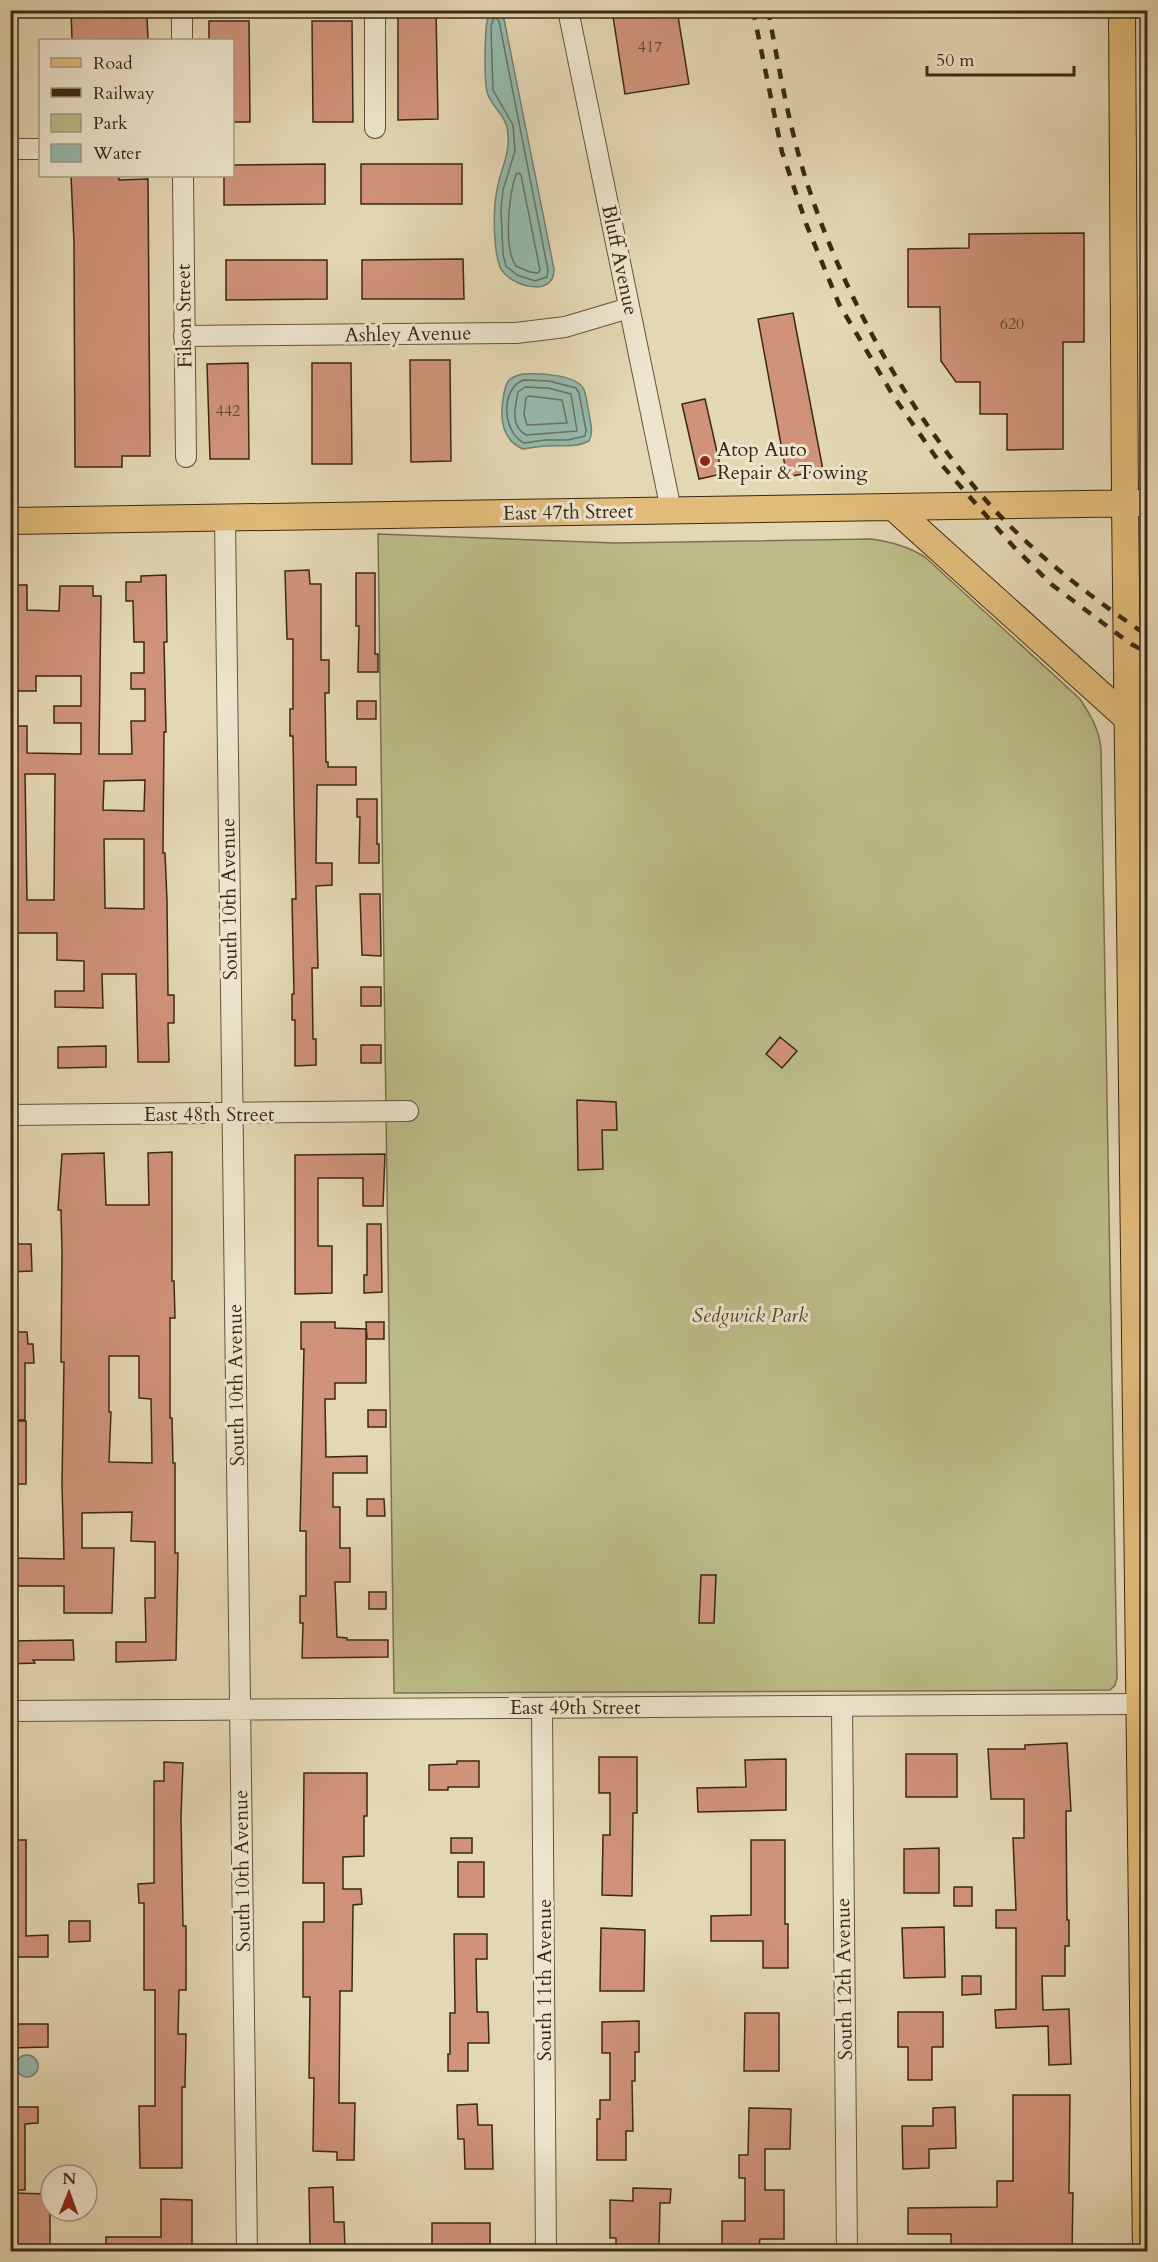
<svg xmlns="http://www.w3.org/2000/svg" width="1158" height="2262" font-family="Cardo,serif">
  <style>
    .green { fill: #bbbc88; stroke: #7b724e; stroke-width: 1.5 }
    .water { fill: #95baae; stroke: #718070; stroke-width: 1.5 }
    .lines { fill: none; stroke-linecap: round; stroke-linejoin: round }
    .shore { stroke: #687260; stroke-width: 1.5 }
    .building { fill: #d0937a; stroke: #3b2913; stroke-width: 1.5; fill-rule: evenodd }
    .minor-casing { stroke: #65543b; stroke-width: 22 }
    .major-casing { stroke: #3b2913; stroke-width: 28 }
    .minor { stroke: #ede5ce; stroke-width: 20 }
    .major { stroke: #e2bc7a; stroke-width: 26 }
    .rail { stroke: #3b2913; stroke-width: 4.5; stroke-dasharray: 10 10; stroke-linecap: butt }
    .poi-dot { fill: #8f2418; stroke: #ede5ce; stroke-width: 2 }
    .labels { text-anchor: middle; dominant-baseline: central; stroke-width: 6; stroke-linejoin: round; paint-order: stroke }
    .number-label { font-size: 16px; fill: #60442d }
    .street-label { font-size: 20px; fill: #3b2913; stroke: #ede5ce }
    .poi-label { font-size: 20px; fill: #3b2913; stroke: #ede5ce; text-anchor: start }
    .park-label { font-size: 20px; font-style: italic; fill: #55462a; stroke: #ede5ce }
  </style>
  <rect width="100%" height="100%" fill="#e4d7b3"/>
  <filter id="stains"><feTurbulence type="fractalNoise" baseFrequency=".00333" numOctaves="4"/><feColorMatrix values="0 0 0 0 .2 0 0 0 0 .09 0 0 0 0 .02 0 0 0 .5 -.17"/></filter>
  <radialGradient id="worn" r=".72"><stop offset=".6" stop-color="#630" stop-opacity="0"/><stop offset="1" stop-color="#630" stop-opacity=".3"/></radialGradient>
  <path class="green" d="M378 534 615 543 871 539C891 542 907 546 925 557L1080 699C1091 716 1099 729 1101 749L1117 1678 1115 1685 1110 1690 394 1693Z"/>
  <path class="water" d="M490 11H502L504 19 554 269C555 299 508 286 500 267 493 248 493 209 497 190 501 167 512 152 507 127 504 114 491 106 487 92 484 79 484 20 490 11Z
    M523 374C537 373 578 374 584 390 587 397 587 406 589 413 590 422 594 432 589 441 576 448 561 445 547 446 539 446 531 448 523 449 502 440 500 418 503 399 504 392 505 385 509 380 513 377 518 375 523 374Z
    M16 2066a11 11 0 1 1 22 0a11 11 0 1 1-22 0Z"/>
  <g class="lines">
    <path class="shore" d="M496 18 499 21 548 270 547 277 535 281 517 275 506 266 503 254 501 210 503 190 515 151 513 125 493 90 491 27 493 19Z
      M519 173 521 175 540 270 538 273 530 272 516 266C503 248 509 195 516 174Z
      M524 380 549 381 576 388 579 393 586 430 585 436 568 440H545L524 443C502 432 500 388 524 380Z
      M525 387 548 388 571 394 577 431 526 435C510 426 515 407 518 392Z
      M529 396 562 400 567 423 527 425 524 414 526 398Z"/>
  </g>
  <path class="building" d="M71 10H119V18L147 17 148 39 72 40Z
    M398 10H436L438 119 398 120Z
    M612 10H677L689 84 625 94Z
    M209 21H249L250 122H232V40H209Z
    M312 21H352L353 122H313Z
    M325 164V204L224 205V176H232V165Z
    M361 164H462V204H361Z
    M71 176H119V180L148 179 150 456H122V467H75L74 243Z
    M1084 233V342H1063V449L1007 450V414H980V382H956L941 361 940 307H908V249L969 248V234Z
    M463 259 464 299H362V260Z
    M226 260H327V299L226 300Z
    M793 313 823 470 787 477 758 319Z
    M410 360H450L451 461 411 462Z
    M248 363 249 459H210L207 364Z
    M312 363H351L352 464H312Z
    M705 399 722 474 699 479 682 404Z
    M309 570 310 584H321V660H329V693H325L326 762H328V767H356V785H317L316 863H332V885L316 886 318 968H312L313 1039H316V1065L295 1066V1020H292V994H294L292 899H296L294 804 293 736H290V709H293V639H287L285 571Z
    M356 573H375V654H378V672H358L359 626H356Z
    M166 575 167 642H164L166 732H164L163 853H165L167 900 168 995H174V1023H168L169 1062H138L136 974H102L103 1008 55 1007V991H84V961L57 960V933H10V726H27V753L81 754V723H54V706H81V676H36V691H10V585H27V610L59 611 60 586H93V596H101L99 754H132L131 721H145V689H131V673H144V642H134L133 601H126V582H141V576ZM25 774H55L54 900H27ZM145 780 144 811 103 810 104 781ZM104 839H144V909L105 908Z
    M357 701H376V719H357Z
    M357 799H377V844H379V863H359L360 817H357Z
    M360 894H380L381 956 362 955Z
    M361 987H381V1006H361Z
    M780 1037 797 1051 782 1068 766 1054Z
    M361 1045H381V1063H361Z
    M106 1046V1067L58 1068V1047Z
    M577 1100 616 1102 617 1130H602L603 1169 578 1170Z
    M172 1152V1281H174L175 1318H170V1418H172L173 1463H175V1553H178L176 1660 116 1662V1642H146L145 1598H155V1542L131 1541 132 1512 82 1513V1548H114L112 1613H64V1586H10V1558L64 1559 62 1484 64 1362H61L62 1252 61 1210H58L62 1154 104 1153 106 1205H149L148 1153ZM109 1356H139V1398L151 1399 152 1463 109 1462 111 1412H109Z
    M385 1154 383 1206H363V1178H318V1246H332V1293L295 1294V1155Z
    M367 1224H381L382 1292 364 1293V1275H367Z
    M10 1244H31L32 1271 10 1272Z
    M301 1322H335V1328L366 1329V1383H335V1399H325L326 1457 367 1456V1473H333V1507H340V1548H350V1582H335L337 1637 347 1638V1640H388V1657L302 1658 303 1623H300V1596H306V1531H300L304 1349H301Z
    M366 1322H384V1339H367Z
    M10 1332H27L28 1344H33L34 1363H25V1420H10Z
    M368 1410H386V1427H368Z
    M10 1421H26V1484H10Z
    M367 1499H384L385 1516H367Z
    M701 1575H716L714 1623H699Z
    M369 1592H386V1609H369Z
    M73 1640 74 1660H33L35 1663 10 1664V1641Z
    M1067 1743 1071 1811H1066L1067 1920H1069V1946H1065V1976H1042L1043 2010 1069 2009 1071 2064 1049 2065 1048 2026 996 2028 995 2010 1016 2009V1928H996V1910H1016L1013 1838H1024V1799H991L988 1749H1025V1745Z
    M906 1754H957V1797H906Z
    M599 1757H637V1813H633L632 1896 602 1895 603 1835H610V1793H599Z
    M786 1759V1810L698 1812 697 1788 746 1787 745 1760Z
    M457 1761H479V1787H448V1790H429V1765L457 1764Z
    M164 1762 183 1763 181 1816 183 1926H186V1990H179L178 2034H186L185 2087H182V2168H140L139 2106H155V1990H144V1903H139L138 1884 154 1883V1781H164Z
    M304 1773H367V1816H364V1856L343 1857V1889H361L362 1904 353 1905 352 1991H340L339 2103H355L354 2160H337V2152L313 2151 314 2078H309L310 1997H303V1922H324V1883H303Z
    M451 1838H472V1853H451Z
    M10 1840H26V1936L48 1935V1957H10Z
    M751 1840H785V1924H788V1968H763V1941H711V1916L751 1915Z
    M939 1848V1893H904V1849Z
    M458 1862H484V1897H458Z
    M954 1887H972V1906H954Z
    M69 1921H90V1941L69 1942Z
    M944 1927 945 1977 904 1978 902 1928Z
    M601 1928 645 1930 644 1991H600Z
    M454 1934H487V1959H476L477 2012H488L489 2043H468V2071H448V2054H450V2013H455Z
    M962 1976H981V1994L962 1995Z
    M898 2012H943V2047H932V2080H908V2047H898Z
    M745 2013H779V2071H744Z
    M639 2021V2052H635V2081H632L633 2131H626V2160H597V2119H600V2100H610V2053H602V2022Z
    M10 2024H48V2047L10 2048Z
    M1013 2095H1070L1069 2193H1073L1072 2251H999V2245H951V2234H908V2208L997 2207V2181H1013Z
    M477 2104 478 2125H492L493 2169H465L464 2139H458L457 2105Z
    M10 2107H38V2123L25 2124V2190H10Z
    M955 2107 956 2148 929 2149V2168L903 2169 902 2126H933V2108Z
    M749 2108 791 2109 790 2149H765V2190H784V2239H760L759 2246H722V2221H745V2178H739V2155H748Z
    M333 2187 334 2222H344L345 2247 310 2248 309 2188Z
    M633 2188 671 2189 670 2203H660L659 2249H616V2238H610V2200L633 2201Z
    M10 2193 50 2194V2252H10Z
    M161 2199 192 2200V2252H106V2237H161Z
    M432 2223H490V2244L432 2245Z"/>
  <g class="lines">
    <defs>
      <path id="minor" d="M182 10V40
        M375 10V128
        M568 10 671 510
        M10 149H40
        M183 176 186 457
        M184 336 516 333 565 327 629 308
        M225 519 247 2252
        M10 1115 408 1111
        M842 1706 847 2252
        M542 1708 546 2252
        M10 1711 1140 1704"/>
      <path id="major" d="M1122 10 1125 503 1146 2252
        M893 507 1128 719
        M10 521 1148 503"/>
    </defs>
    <use href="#minor" class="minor-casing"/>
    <use href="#major" class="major-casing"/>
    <use href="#minor" class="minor"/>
    <use href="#major" class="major"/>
    <path class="rail" d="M753 10 782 152 807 226 839 304 894 397 940 463 1013 546 1051 584 1131 644 1148 653
      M768 10C779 68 789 127 807 183 845 299 909 414 990 505 1036 556 1092 598 1148 636"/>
  </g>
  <circle class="poi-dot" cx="705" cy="461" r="6"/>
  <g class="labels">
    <g class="number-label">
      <text x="650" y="47">417</text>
      <text x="1012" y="324">620</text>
      <text x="228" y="411">442</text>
    </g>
    <g class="street-label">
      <text transform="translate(620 260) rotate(78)">Bluff Avenue</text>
      <text transform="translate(184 316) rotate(-91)">Filson Street</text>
      <text transform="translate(408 334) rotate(-1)">Ashley Avenue</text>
      <text transform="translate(568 512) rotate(-1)">East 47th Street</text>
      <text transform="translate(229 899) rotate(-91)">South 10th Avenue</text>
      <text x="209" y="1114">East 48th Street</text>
      <text transform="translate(236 1385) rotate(-91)">South 10th Avenue</text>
      <text x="575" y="1707">East 49th Street</text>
      <text transform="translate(242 1871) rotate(-91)">South 10th Avenue</text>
      <text transform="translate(844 1979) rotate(-91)">South 12th Avenue</text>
      <text transform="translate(544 1980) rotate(-90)">South 11th Avenue</text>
    </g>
    <g class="poi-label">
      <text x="717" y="449">Atop Auto<tspan x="717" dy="23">Repair &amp; Towing</tspan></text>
    </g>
    <g class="park-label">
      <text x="750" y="1315">Sedgwick Park</text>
    </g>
  </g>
  <rect width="1158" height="2262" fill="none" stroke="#e4d7b3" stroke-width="36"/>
  <rect x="12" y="12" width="1134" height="2238" fill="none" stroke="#3b2913" stroke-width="3"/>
  <rect x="18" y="18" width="1122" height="2226" fill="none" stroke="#3b2913" stroke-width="1.5"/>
  <rect x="39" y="39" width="195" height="138" fill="#ede5ce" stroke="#a69a83" stroke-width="1.5"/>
  <rect x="51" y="58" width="30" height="9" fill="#e2bc7a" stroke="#a69a83" stroke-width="1.5"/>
  <text x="93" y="69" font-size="18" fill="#3b2913">Road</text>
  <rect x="51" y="88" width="30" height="9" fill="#3b2913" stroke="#a69a83" stroke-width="1.5"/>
  <text x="93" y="99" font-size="18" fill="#3b2913">Railway</text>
  <rect x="51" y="114" width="30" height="18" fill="#bbbc88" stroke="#a69a83" stroke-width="1.5"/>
  <text x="93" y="129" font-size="18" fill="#3b2913">Park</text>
  <rect x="51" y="144" width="30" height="18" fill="#95baae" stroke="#a69a83" stroke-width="1.5"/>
  <text x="93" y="159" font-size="18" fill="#3b2913">Water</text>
  <g transform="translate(69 2193) rotate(1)"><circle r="28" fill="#ede5ce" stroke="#a69a83" stroke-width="1.5"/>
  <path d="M0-4.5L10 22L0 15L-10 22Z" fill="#8f2418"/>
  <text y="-9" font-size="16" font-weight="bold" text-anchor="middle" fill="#3b2913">N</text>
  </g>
  <path d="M927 66v9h147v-9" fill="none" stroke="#3b2913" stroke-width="3"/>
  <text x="936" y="66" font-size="18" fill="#3b2913" stroke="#ede5ce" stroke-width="4.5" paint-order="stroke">50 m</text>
  <rect width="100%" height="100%" filter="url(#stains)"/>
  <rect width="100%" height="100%" fill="url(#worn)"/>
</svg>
